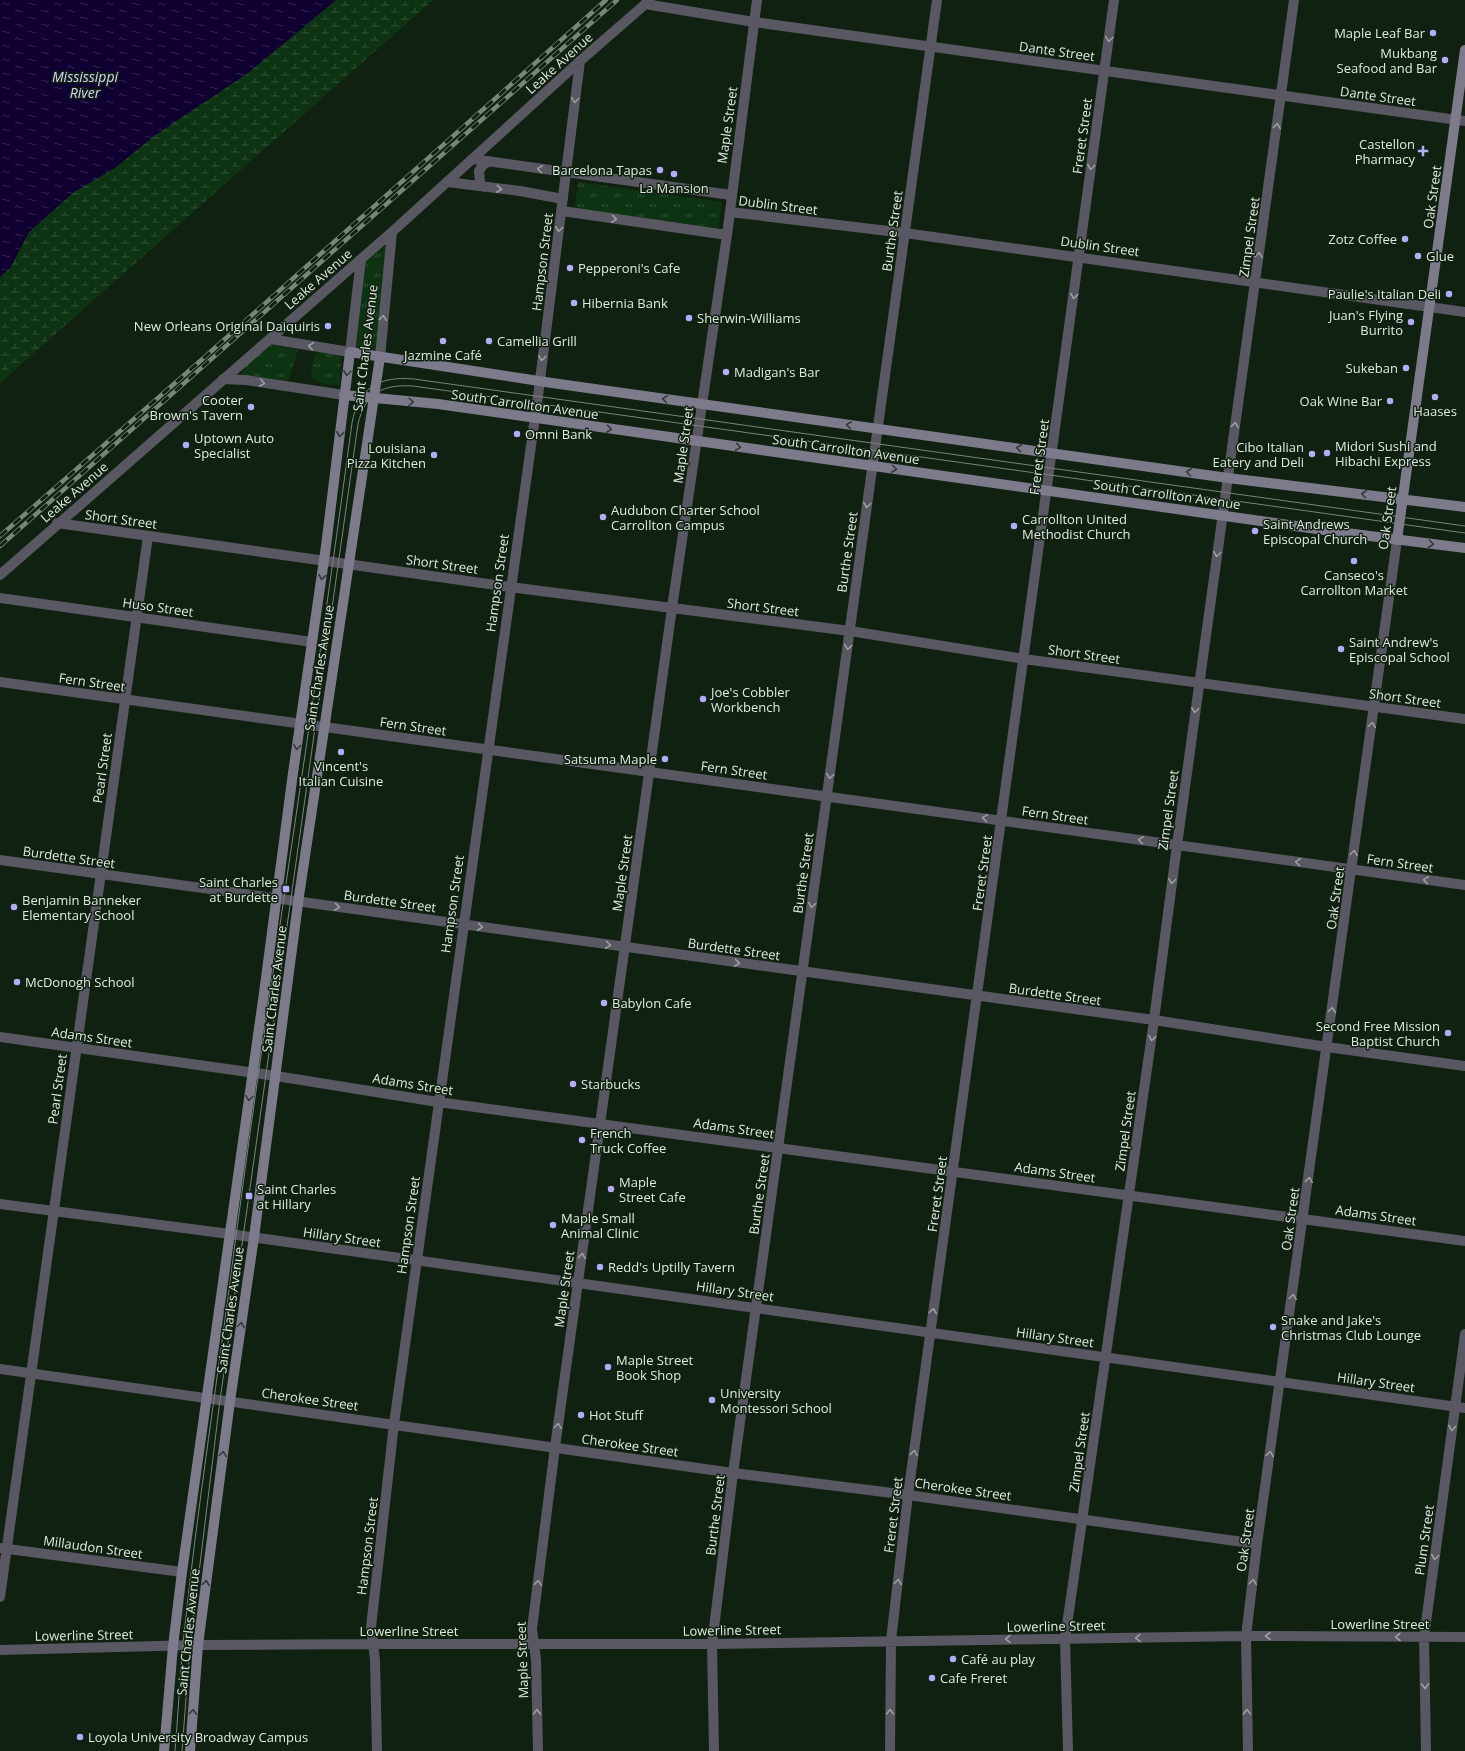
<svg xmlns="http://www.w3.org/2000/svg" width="1465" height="1751" font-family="'Open Sans',sans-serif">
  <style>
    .grass { fill: url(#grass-tufts) }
    .wetland { fill: url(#wetland-marsh) }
    .water { fill: url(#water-ripples) }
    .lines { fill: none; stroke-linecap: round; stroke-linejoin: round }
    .minor { stroke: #595862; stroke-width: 10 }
    .tertiary { stroke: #595862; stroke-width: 10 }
    .secondary { stroke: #7d7b8b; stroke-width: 10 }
    .tram { stroke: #788578; stroke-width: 1 }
    .rail-casing { stroke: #788578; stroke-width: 4.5 }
    .rail { stroke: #102011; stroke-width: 3; stroke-dasharray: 9; stroke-linecap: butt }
    .oneway { stroke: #9ca0a0 }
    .oneway2 { stroke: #313b36 }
    .poi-dot { fill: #b5acf8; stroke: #102011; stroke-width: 1.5 }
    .labels { text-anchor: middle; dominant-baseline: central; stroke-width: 3; stroke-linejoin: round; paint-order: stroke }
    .poi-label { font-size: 13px; fill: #dfe9df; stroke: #102011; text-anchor: start }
    .street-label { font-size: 13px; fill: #dfe9df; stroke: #102011 }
    .water-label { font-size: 14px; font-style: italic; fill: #d5d1fe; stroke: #102011 }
  </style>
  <defs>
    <pattern id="grass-tufts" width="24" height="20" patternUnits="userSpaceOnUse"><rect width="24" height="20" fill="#0e3313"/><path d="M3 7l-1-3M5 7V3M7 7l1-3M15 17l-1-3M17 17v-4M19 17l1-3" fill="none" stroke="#315135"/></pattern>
    <pattern id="wetland-marsh" width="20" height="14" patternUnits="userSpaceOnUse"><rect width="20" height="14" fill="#0e3313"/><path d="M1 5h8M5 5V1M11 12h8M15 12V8" fill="none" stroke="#315135"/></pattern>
    <pattern id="water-ripples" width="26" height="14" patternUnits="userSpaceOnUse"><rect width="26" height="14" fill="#0f0031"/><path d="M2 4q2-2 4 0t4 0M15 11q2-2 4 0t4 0" fill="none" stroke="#32254e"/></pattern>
  </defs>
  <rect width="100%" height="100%" fill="#102011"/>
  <path class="grass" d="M578 182 722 202 718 228 575 208Z
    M385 246 386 248 377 351 353 347 362 265Z
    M270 345 298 350 289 379 285 381 241 374 247 365Z
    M322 352 338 353 341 357 340 383 338 385C327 384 318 385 311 377L313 359 317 353Z"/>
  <path class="wetland" d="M330 0H433L0 383V276L10 268 29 232 47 209Z"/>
  <path class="water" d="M0 0H336L248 73 154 136 115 168 74 192 29 232 10 268 0 277Z"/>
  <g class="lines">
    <path class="minor" d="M645 4 754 22 1465 121
      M472 159 731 195
      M447 182 520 191 563 199
      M484 187 480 183 479 171 483 165 489 161
      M562 211 727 235
      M730 212 905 233 1465 312
      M57 523 510 587 850 631 1024 659 1465 719
      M0 598 312 642
      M0 682 1465 885
      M0 860 1154 1020 1327 1047 1465 1066
      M0 1037 276 1076 438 1102 1465 1241
      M0 1204 237 1235 1465 1408
      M0 1369 733 1473 908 1495 1257 1544
      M0 1548 182 1572
      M0 1597 148 536
      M0 1650 198 1645 372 1644H712L1246 1636 1465 1637
      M377 1751 375 1660 371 1627 394 1424 538 396 580 61
      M538 1751 536 1660 532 1629 555 1447 672 608 727 235 757 0
      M714 1751 712 1644 733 1473 937 0
      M890 1751 891 1640 908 1495 1114 0
      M1068 1751 1065 1639 1154 1020 1177 845 1294 0
      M1248 1751 1246 1636 1257 1544 1397 540
      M1426 1751 1424 1637 1465 1334"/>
    <path class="tertiary" d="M270 339 350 352 361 259
      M380 357 392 232
      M223 379 246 380 344 395
      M0 575 392 232 580 61 650 0"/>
    <path class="secondary" d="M344 395 438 404 1338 532 1465 548
      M1397 540 1465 50
      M164 1751 173 1646 182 1572 264 993 293 773 326 546 350 352 552 383 1228 478 1465 507
      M190 1751 198 1645 230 1401 254 1237 299 896 380 357"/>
    <path class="tram" d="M175 1751C178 1715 180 1679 183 1644 197 1507 219 1372 236 1236 272 965 316 694 352 423 359 387 379 376 414 379L1465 526
      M182 1751 190 1646 220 1400 358 424C365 393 383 384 413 386L1465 533"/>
    <defs>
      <path id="rail" d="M0 536 198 363 606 0
        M0 546 617 0"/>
    </defs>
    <use href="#rail" class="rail-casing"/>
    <use href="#rail" class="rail"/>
  </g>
  <defs><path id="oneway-chevron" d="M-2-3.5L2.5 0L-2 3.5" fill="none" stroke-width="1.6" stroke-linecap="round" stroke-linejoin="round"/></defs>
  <g class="oneway">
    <use href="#oneway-chevron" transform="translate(1109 39) rotate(98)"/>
    <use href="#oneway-chevron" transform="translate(575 100) rotate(97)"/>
    <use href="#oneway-chevron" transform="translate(1277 126) rotate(-82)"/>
    <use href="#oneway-chevron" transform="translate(1091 167) rotate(98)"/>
    <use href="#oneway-chevron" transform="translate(540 169) rotate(-172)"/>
    <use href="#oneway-chevron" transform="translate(499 189) rotate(6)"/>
    <use href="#oneway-chevron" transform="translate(614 219) rotate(8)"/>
    <use href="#oneway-chevron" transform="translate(559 229) rotate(97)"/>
    <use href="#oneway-chevron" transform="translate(1259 255) rotate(-82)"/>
    <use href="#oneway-chevron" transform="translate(1074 296) rotate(98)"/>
    <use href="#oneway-chevron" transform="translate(383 318) rotate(-84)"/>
    <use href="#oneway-chevron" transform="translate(311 346) rotate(-171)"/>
    <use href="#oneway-chevron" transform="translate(542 358) rotate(97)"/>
    <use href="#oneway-chevron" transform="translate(262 383) rotate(10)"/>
    <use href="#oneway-chevron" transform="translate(1235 425) rotate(-82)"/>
    <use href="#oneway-chevron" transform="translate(867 505) rotate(98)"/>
    <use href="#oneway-chevron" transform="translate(1217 554) rotate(98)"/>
    <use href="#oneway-chevron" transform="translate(848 647) rotate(98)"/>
    <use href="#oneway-chevron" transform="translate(1195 710) rotate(98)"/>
    <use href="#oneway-chevron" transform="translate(1372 725) rotate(-82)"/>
    <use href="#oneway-chevron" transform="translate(830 776) rotate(98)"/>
    <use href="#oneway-chevron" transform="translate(985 818) rotate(-172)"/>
    <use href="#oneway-chevron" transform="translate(1141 840) rotate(-172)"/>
    <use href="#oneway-chevron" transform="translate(1354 853) rotate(-82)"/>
    <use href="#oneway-chevron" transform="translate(1298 862) rotate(-172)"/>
    <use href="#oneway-chevron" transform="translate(1426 880) rotate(-172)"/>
    <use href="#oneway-chevron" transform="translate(1172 881) rotate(97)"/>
    <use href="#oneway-chevron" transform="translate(812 905) rotate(98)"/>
    <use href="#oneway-chevron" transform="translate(337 907) rotate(8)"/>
    <use href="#oneway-chevron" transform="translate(480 927) rotate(8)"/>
    <use href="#oneway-chevron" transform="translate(608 945) rotate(8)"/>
    <use href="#oneway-chevron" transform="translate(737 963) rotate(8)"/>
    <use href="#oneway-chevron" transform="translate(1332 1010) rotate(-82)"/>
    <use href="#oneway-chevron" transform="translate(1152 1038) rotate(99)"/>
    <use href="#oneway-chevron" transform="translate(1309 1180) rotate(-82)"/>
    <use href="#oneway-chevron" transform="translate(582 1256) rotate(-82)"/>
    <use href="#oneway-chevron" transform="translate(1293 1297) rotate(-82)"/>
    <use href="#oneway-chevron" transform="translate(933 1311) rotate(-82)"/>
    <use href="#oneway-chevron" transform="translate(558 1426) rotate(-82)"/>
    <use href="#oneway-chevron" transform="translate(1452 1428) rotate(98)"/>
    <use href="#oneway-chevron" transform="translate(914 1453) rotate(-82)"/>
    <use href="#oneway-chevron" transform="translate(1270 1454) rotate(-82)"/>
    <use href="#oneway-chevron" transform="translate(1435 1557) rotate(98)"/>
    <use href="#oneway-chevron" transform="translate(898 1582) rotate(-83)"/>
    <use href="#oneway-chevron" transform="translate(1253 1582) rotate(-83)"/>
    <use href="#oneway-chevron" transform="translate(538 1583) rotate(-83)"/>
    <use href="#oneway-chevron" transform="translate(1268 1636) rotate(-180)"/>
    <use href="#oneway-chevron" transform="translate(1398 1637) rotate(-180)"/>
    <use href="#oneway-chevron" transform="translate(1138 1638) rotate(179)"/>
    <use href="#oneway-chevron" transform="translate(1008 1639) rotate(179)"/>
    <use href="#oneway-chevron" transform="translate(1425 1686) rotate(89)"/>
    <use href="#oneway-chevron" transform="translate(537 1712) rotate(-91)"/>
    <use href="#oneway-chevron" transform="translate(890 1712) rotate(-90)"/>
    <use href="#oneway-chevron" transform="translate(1247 1712) rotate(-91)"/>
  </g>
  <g class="oneway2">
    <use href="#oneway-chevron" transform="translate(347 373) rotate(97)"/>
    <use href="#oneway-chevron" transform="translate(665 399) rotate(-172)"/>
    <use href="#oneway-chevron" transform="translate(411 402) rotate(4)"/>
    <use href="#oneway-chevron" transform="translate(849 425) rotate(-172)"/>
    <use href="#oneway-chevron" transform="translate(609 429) rotate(8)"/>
    <use href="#oneway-chevron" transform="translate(340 434) rotate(97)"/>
    <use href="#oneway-chevron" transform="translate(738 447) rotate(8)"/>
    <use href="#oneway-chevron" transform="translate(1019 448) rotate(-172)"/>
    <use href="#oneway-chevron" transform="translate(894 469) rotate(8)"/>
    <use href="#oneway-chevron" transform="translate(1189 472) rotate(-172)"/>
    <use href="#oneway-chevron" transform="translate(1364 494) rotate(-173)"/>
    <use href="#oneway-chevron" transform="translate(1431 544) rotate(7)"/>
    <use href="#oneway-chevron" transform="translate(322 577) rotate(99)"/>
    <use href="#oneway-chevron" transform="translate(297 747) rotate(98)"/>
    <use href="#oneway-chevron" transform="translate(249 1098) rotate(98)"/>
    <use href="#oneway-chevron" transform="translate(241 1325) rotate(-82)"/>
    <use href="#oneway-chevron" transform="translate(223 1454) rotate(-82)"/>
    <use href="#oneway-chevron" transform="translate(206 1583) rotate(-82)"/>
    <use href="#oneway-chevron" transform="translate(193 1712) rotate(-86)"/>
  </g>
  <g class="poi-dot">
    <circle cx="1433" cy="33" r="4"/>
    <circle cx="1445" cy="60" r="4"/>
    <path d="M1421 145h4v4h4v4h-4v4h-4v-4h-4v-4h4z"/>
    <circle cx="660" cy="170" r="4"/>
    <circle cx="674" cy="174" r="4"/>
    <circle cx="1405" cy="239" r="4"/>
    <circle cx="1418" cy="256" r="4"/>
    <circle cx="570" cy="268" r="4"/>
    <circle cx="1449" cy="294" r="4"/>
    <circle cx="574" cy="303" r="4"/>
    <circle cx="689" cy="318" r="4"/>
    <circle cx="1411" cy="322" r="4"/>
    <circle cx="328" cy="326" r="4"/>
    <circle cx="443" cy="341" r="4"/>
    <circle cx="489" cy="341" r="4"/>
    <circle cx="1406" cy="368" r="4"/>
    <circle cx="726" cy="372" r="4"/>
    <circle cx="1435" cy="397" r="4"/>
    <circle cx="1390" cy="401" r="4"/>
    <circle cx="251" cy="407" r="4"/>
    <circle cx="517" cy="434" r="4"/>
    <circle cx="186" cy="445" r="4"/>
    <circle cx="1327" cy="453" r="4"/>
    <circle cx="1312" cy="454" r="4"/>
    <circle cx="434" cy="455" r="4"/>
    <circle cx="603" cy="517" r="4"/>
    <circle cx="1014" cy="526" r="4"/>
    <circle cx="1255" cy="531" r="4"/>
    <circle cx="1354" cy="561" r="4"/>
    <circle cx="1341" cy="649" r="4"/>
    <circle cx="703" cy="699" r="4"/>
    <circle cx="341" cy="752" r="4"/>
    <circle cx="665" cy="759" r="4"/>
    <rect x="282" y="885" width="8" height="8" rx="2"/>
    <circle cx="14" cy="907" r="4"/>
    <circle cx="17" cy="982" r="4"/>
    <circle cx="604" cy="1003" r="4"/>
    <circle cx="1448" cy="1033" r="4"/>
    <circle cx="573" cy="1084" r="4"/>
    <circle cx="582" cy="1140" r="4"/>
    <circle cx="611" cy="1189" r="4"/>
    <rect x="245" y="1192" width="8" height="8" rx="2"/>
    <circle cx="553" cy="1225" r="4"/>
    <circle cx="600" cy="1267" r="4"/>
    <circle cx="1273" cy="1327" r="4"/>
    <circle cx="608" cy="1367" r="4"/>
    <circle cx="712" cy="1400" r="4"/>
    <circle cx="581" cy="1415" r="4"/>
    <circle cx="953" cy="1659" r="4"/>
    <circle cx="932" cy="1678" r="4"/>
    <circle cx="80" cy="1737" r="4"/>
  </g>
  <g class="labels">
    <g class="poi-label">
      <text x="1425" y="33" text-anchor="end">Maple Leaf Bar</text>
      <text x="1437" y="53" text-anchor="end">Mukbang<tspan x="1437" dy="15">Seafood and Bar</tspan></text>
      <text x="1415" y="144" text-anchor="end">Castellon<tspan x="1415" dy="15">Pharmacy</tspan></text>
      <text x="652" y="170" text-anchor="end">Barcelona Tapas</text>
      <text x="674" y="188" text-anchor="middle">La Mansion</text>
      <text x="1397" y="239" text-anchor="end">Zotz Coffee</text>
      <text x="1426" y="256">Glue</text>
      <text x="578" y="268">Pepperoni's Cafe</text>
      <text x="1441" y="294" text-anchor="end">Paulie's Italian Deli</text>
      <text x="582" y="303">Hibernia Bank</text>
      <text x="1403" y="315" text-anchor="end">Juan's Flying<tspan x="1403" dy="15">Burrito</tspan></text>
      <text x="697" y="318">Sherwin-Williams</text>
      <text x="320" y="326" text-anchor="end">New Orleans Original Daiquiris</text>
      <text x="497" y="341">Camellia Grill</text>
      <text x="443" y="355" text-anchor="middle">Jazmine Café</text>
      <text x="1398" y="368" text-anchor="end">Sukeban</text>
      <text x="734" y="372">Madigan's Bar</text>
      <text x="243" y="400" text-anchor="end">Cooter<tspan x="243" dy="15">Brown's Tavern</tspan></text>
      <text x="1382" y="401" text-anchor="end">Oak Wine Bar</text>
      <text x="1435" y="411" text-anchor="middle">Haases</text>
      <text x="525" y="434">Omni Bank</text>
      <text x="194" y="438">Uptown Auto<tspan x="194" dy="15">Specialist</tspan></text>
      <text x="1335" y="446">Midori Sushi and<tspan x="1335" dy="15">Hibachi Express</tspan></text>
      <text x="1304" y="447" text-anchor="end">Cibo Italian<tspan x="1304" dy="15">Eatery and Deli</tspan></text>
      <text x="426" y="448" text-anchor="end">Louisiana<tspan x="426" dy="15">Pizza Kitchen</tspan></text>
      <text x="611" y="510">Audubon Charter School<tspan x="611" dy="15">Carrollton Campus</tspan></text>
      <text x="1022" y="519">Carrollton United<tspan x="1022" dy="15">Methodist Church</tspan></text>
      <text x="1263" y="524">Saint Andrews<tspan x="1263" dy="15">Episcopal Church</tspan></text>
      <text x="1354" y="575" text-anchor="middle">Canseco's<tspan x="1354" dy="15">Carrollton Market</tspan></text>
      <text x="1349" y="642">Saint Andrew's<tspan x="1349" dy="15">Episcopal School</tspan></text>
      <text x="711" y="692">Joe's Cobbler<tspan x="711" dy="15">Workbench</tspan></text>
      <text x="657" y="759" text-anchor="end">Satsuma Maple</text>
      <text x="341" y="766" text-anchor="middle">Vincent's<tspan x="341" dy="15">Italian Cuisine</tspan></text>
      <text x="278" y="882" text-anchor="end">Saint Charles<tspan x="278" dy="15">at Burdette</tspan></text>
      <text x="22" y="900">Benjamin Banneker<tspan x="22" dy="15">Elementary School</tspan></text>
      <text x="25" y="982">McDonogh School</text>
      <text x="612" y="1003">Babylon Cafe</text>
      <text x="1440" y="1026" text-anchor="end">Second Free Mission<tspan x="1440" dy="15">Baptist Church</tspan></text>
      <text x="581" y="1084">Starbucks</text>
      <text x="590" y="1133">French<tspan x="590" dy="15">Truck Coffee</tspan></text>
      <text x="619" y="1182">Maple<tspan x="619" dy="15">Street Cafe</tspan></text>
      <text x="257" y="1189">Saint Charles<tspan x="257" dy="15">at Hillary</tspan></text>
      <text x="561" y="1218">Maple Small<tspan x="561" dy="15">Animal Clinic</tspan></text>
      <text x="608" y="1267">Redd's Uptilly Tavern</text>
      <text x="1281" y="1320">Snake and Jake's<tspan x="1281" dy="15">Christmas Club Lounge</tspan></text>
      <text x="616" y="1360">Maple Street<tspan x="616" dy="15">Book Shop</tspan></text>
      <text x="720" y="1393">University<tspan x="720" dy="15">Montessori School</tspan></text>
      <text x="589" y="1415">Hot Stuff</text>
      <text x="961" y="1659">Café au play</text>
      <text x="940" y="1678">Cafe Freret</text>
      <text x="88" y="1737">Loyola University Broadway Campus</text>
    </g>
    <g class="street-label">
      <text transform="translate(1057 51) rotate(8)">Dante Street</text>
      <text transform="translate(559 63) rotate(-42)">Leake Avenue</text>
      <text transform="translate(1378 96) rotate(8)">Dante Street</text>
      <text transform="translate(727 125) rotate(-82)">Maple Street</text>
      <text transform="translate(1082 136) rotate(-82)">Freret Street</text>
      <text transform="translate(1432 197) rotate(-82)">Oak Street</text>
      <text transform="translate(778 205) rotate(7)">Dublin Street</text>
      <text transform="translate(892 231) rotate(-82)">Burthe Street</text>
      <text transform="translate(1249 237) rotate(-82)">Zimpel Street</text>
      <text transform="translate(1100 246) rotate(8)">Dublin Street</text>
      <text transform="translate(542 262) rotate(-83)">Hampson Street</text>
      <text transform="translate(318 279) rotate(-41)">Leake Avenue</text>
      <text transform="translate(365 348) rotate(-83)">Saint Charles Avenue</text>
      <text transform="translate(525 404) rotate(8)">South Carrollton Avenue</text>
      <text transform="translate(683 445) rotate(-82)">Maple Street</text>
      <text transform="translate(846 449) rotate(8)">South Carrollton Avenue</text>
      <text transform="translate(1039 457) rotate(-82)">Freret Street</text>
      <text transform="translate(74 492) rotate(-41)">Leake Avenue</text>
      <text transform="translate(1167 494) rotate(8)">South Carrollton Avenue</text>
      <text transform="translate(1387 518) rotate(-82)">Oak Street</text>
      <text transform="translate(121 519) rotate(8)">Short Street</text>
      <text transform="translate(847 552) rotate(-82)">Burthe Street</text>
      <text transform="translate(442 564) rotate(8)">Short Street</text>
      <text transform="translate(497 583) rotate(-82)">Hampson Street</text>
      <text transform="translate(158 607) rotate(8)">Huso Street</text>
      <text transform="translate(763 607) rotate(7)">Short Street</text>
      <text transform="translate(1084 654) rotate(8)">Short Street</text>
      <text transform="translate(319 668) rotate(-81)">Saint Charles Avenue</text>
      <text transform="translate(92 682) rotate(8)">Fern Street</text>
      <text transform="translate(1405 698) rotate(8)">Short Street</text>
      <text transform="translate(413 726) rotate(8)">Fern Street</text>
      <text transform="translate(102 768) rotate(-82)">Pearl Street</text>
      <text transform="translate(734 770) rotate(8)">Fern Street</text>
      <text transform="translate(1168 810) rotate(-82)">Zimpel Street</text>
      <text transform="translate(1055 815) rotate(8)">Fern Street</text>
      <text transform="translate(69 857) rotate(8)">Burdette Street</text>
      <text transform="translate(1400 863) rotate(8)">Fern Street</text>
      <text transform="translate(622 873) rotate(-82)">Maple Street</text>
      <text transform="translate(803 873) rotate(-82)">Burthe Street</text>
      <text transform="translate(982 873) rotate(-82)">Freret Street</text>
      <text transform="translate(1335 898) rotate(-82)">Oak Street</text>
      <text transform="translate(390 901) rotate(8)">Burdette Street</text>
      <text transform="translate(452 904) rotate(-82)">Hampson Street</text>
      <text transform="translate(734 949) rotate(8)">Burdette Street</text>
      <text transform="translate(274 989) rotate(-83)">Saint Charles Avenue</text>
      <text transform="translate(1055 994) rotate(8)">Burdette Street</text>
      <text transform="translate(92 1037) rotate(8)">Adams Street</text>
      <text transform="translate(413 1084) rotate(9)">Adams Street</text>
      <text transform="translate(57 1089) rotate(-82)">Pearl Street</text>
      <text transform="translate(734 1128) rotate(8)">Adams Street</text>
      <text transform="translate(1125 1131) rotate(-82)">Zimpel Street</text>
      <text transform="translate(1055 1172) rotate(8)">Adams Street</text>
      <text transform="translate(759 1194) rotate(-82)">Burthe Street</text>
      <text transform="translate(937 1194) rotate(-82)">Freret Street</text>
      <text transform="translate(1376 1215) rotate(8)">Adams Street</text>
      <text transform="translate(1290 1219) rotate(-82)">Oak Street</text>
      <text transform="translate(408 1225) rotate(-82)">Hampson Street</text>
      <text transform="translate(342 1237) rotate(8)">Hillary Street</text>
      <text transform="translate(564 1289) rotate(-82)">Maple Street</text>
      <text transform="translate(735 1291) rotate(8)">Hillary Street</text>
      <text transform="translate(230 1310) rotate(-82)">Saint Charles Avenue</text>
      <text transform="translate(1055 1337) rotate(8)">Hillary Street</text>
      <text transform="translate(1376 1382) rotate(8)">Hillary Street</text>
      <text transform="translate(310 1399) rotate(8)">Cherokee Street</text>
      <text transform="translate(630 1445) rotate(8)">Cherokee Street</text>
      <text transform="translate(1079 1452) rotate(-82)">Zimpel Street</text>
      <text transform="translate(963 1489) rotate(8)">Cherokee Street</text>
      <text transform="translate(715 1515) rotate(-83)">Burthe Street</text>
      <text transform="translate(893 1515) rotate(-83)">Freret Street</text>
      <text transform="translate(1245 1540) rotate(-82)">Oak Street</text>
      <text transform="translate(1424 1540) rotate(-82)">Plum Street</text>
      <text transform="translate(367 1546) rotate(-83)">Hampson Street</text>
      <text transform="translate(93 1547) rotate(8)">Millaudon Street</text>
      <text x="1380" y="1624">Lowerline Street</text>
      <text transform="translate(1056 1626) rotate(-1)">Lowerline Street</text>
      <text transform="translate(732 1630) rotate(-1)">Lowerline Street</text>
      <text x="409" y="1631">Lowerline Street</text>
      <text transform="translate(188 1632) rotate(-84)">Saint Charles Avenue</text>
      <text transform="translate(84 1635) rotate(-1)">Lowerline Street</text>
      <text transform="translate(522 1660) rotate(-92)">Maple Street</text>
    </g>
    <g class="water-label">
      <text x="85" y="76">Mississippi<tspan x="85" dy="16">River</tspan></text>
    </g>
  </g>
</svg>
